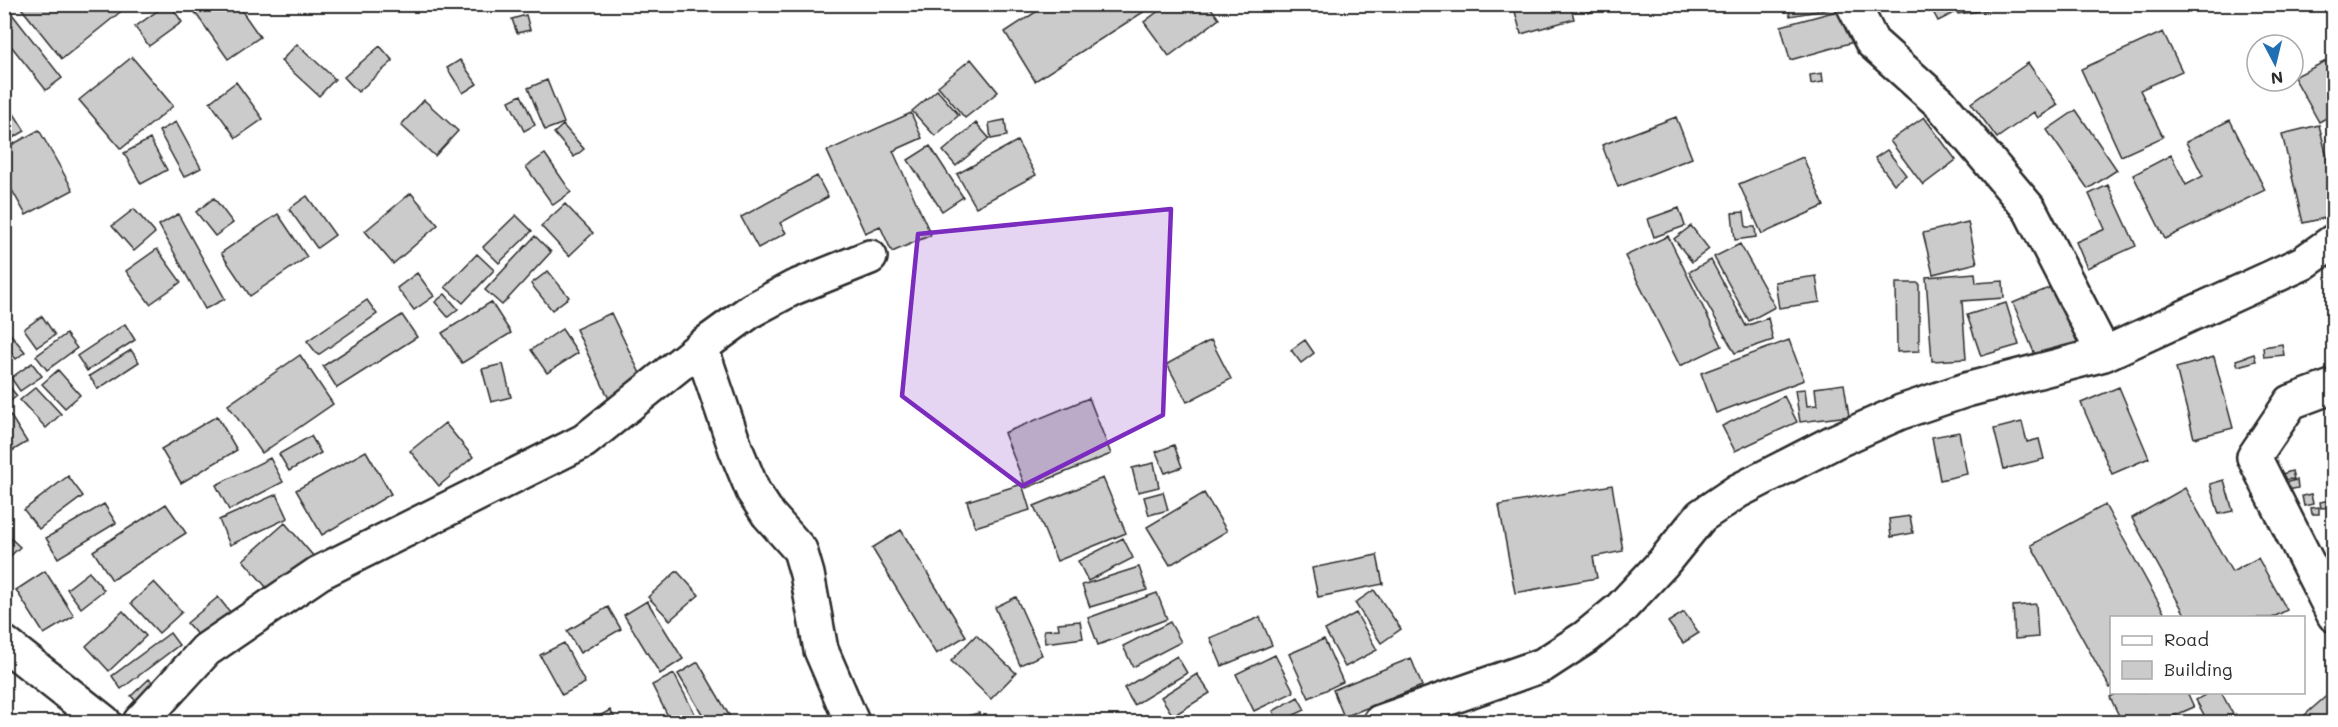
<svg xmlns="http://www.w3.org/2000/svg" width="2338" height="727" font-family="Mali,sans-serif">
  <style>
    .building { fill: #cbcbcb; stroke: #2b2b2b; stroke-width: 1.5 }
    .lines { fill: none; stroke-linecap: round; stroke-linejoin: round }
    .minor-casing { stroke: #2b2b2b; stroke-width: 38 }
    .minor { stroke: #fff; stroke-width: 33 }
    .marked { fill: #7b2cbf; fill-opacity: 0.2; stroke: #7b2cbf; stroke-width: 4.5; stroke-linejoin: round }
  </style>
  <rect width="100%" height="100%" fill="#fff"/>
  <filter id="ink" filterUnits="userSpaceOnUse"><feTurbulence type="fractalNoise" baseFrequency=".0167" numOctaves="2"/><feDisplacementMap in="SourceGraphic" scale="12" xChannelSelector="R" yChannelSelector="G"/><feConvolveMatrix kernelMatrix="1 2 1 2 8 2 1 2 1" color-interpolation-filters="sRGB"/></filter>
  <g filter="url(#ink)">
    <path class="building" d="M28 4H120L124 9 62 59 22 9Z
      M167 4H170L182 22 149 46 135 27Z
      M189 4H237L260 37 228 59Z
      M1048 4H1156L1035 81 1005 32Z
      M1168 4H1208L1219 19 1169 56 1144 22Z
      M1513 4H1570L1574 19 1521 34Z
      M1585 4H1613V6L1588 13Z
      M1788 4H1830L1831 9 1790 16Z
      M1929 4H1951L1956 12 1938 21Z
      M1957 4H2018V6L1958 14Z
      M5 5 62 78 46 90 4 37Z
      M1852 7 1861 40 1790 60 1781 26Z
      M526 15 530 30 517 33 512 19Z
      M2163 32 2182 71 2140 90 2163 137 2121 156 2081 69Z
      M297 44 335 79 319 96 281 61Z
      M380 46 393 61 358 92 344 77Z
      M132 57 173 106 121 149 79 100Z
      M2334 57V114L2319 122 2294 77Z
      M971 59 998 92 965 118 938 86Z
      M460 60 477 84 463 93 447 68Z
      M2028 63 2058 105 2038 118 2034 112 1997 138 1971 103Z
      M1822 73 1823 82 1811 84 1810 75Z
      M547 80 564 123 545 130 528 88Z
      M236 82 263 119 236 138 210 102Z
      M937 90 959 115 935 136 912 111Z
      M521 95 535 125 524 131 509 101Z
      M4 98 25 131 4 143Z
      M424 100 458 131 435 156 401 125Z
      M2076 110 2117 170 2088 189 2047 130Z
      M911 113 922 138 893 151 931 235 892 252 880 226 865 233 827 151Z
      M1676 117 1692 158 1618 187 1602 145Z
      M1924 117 1956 160 1923 185 1890 141Z
      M1005 120 1007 136 991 139 989 123Z
      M2230 120 2265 190 2165 239 2133 175 2171 155 2186 185 2203 176 2186 142Z
      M176 122 201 168 184 177 159 131Z
      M976 123 989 138 956 166 943 151Z
      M563 125 584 149 574 157 554 133Z
      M2319 125 2334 185V216L2303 223 2282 134Z
      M39 130 73 190 26 215 4 176V149Z
      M150 139 167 170 141 184 124 153Z
      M1017 141 1036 175 976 207 957 174Z
      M930 146 963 197 942 211 908 160Z
      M1887 150 1906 175 1894 184 1875 158Z
      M545 154 571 192 553 205 526 167Z
      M1803 157 1824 206 1762 234 1739 184Z
      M817 176 828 197 780 223 786 233 758 248 741 217Z
      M2108 185 2136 246 2087 268 2076 242 2105 229 2089 194Z
      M411 193 438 225 393 264 365 231Z
      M307 196 335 235 317 248 289 209Z
      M214 198 233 223 215 236 196 212Z
      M565 204 593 233 569 256 541 226Z
      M1679 208 1685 226 1654 237 1648 219Z
      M134 209 155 233 134 251 112 226Z
      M1744 212 1746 227H1755L1756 237 1735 240 1732 213Z
      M178 214 225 299 205 309 159 225Z
      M278 214 307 257 250 296 221 253Z
      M516 215 532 231 499 263 483 247Z
      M1968 222 1977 263 1933 274 1923 233Z
      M1691 226 1709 249 1692 262 1674 239Z
      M535 236 551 252 502 305 485 290Z
      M1668 236 1722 346 1680 366 1625 256Z
      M1740 244 1775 307 1749 321 1714 257Z
      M157 249 181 282 150 304 126 271Z
      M477 254 494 270 463 303 445 287Z
      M1711 260 1746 326 1768 318 1773 340 1735 353 1689 272Z
      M548 271 569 297 552 310 531 284Z
      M417 273 434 296 414 310 397 288Z
      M1975 273 1976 283 2003 281 2004 298 1962 301 1966 359 1932 361 1926 277Z
      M1816 276 1820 302 1779 308 1775 282Z
      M2063 282 2088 344 2039 364 2013 303Z
      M1896 283H1919V351L1897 352Z
      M445 294 458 309 448 317 435 302Z
      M367 300 377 314 318 355 307 341Z
      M491 302 511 333 462 363 442 333Z
      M2006 303 2019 345 1981 356 1967 315Z
      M611 313 645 384 610 401 576 329Z
      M402 315 417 337 337 388 323 366Z
      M42 316 55 335 37 347 24 329Z
      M125 324 135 340 87 371 77 356Z
      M4 326 25 352 16 359 4 345Z
      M562 329 578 353 547 373 531 350Z
      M66 334 77 348 47 370 36 356Z
      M1211 340 1231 379 1187 402 1167 364Z
      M1305 340 1314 353 1301 363 1291 350Z
      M1789 340 1804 380 1716 413 1701 373Z
      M2282 344 2284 355 2264 357 2263 347Z
      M131 350 139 362 98 389 89 376Z
      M2254 354 2256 361 2238 366 2236 360Z
      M300 355 333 404 262 453 228 405Z
      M2214 357 2233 428 2194 438 2176 368Z
      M32 363 42 376 20 391 11 378Z
      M503 364 511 397 491 402 482 369Z
      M58 370 80 395 65 408 42 384Z
      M1844 384 1849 416 1800 422 1795 390 1805 389 1807 406 1817 405 1815 388Z
      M8 385 17 396 4 406V388Z
      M36 387 61 414 46 428 20 400Z
      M2119 387 2149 458 2112 474 2081 403Z
      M1784 396 1797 422 1735 451 1722 426Z
      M1089 398 1111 454 1026 488 1004 433Z
      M10 415 27 442 4 456V419Z
      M217 416 237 450 181 483 161 449Z
      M2022 422 2027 442 2039 439 2044 459 2004 469 1994 429Z
      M445 423 473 457 439 486 410 451Z
      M1959 432 1967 474 1940 480 1932 437Z
      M311 436 321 453 289 471 279 454Z
      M1174 445 1182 467 1165 473 1156 452Z
      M366 451 391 494 322 535 296 490Z
      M270 458 283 482 229 510 216 485Z
      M1154 463 1159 487 1138 492 1132 468Z
      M2292 471 2294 479 2284 480 2282 474Z
      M68 476 83 496 39 529 24 510Z
      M1103 478 1126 533 1057 561 1034 506Z
      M2224 480 2233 511 2219 514 2210 484Z
      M2297 480 2298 488 2288 490 2287 482Z
      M1022 484 1030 510 975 527 967 501Z
      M1612 485 1623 551 1593 557 1597 578 1515 593 1499 505Z
      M2185 488 2232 572 2258 558 2287 610 2272 618H2187L2132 518Z
      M1163 492 1168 510 1149 515 1144 497Z
      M1204 493 1227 531 1170 565 1147 527Z
      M277 494 288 518 230 545 219 520Z
      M2311 494 2313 504 2304 506 2302 496Z
      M2330 500 2331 507 2321 508 2320 502Z
      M104 504 116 523 58 558 46 538Z
      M166 504 186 533 112 580 93 551Z
      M2105 505 2167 618H2112V687L2110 688 2031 545Z
      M2319 507V514H2312L2311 508Z
      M1910 516 1913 533 1891 537 1889 519Z
      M285 523 315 558 272 594 243 560Z
      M901 530 966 636 936 654 872 548Z
      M4 532 20 547 4 562Z
      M1123 538 1133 558 1088 581 1078 561Z
      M1377 555 1383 584 1318 597 1312 568Z
      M1139 567 1147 590 1090 607 1082 585Z
      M45 571 74 616 44 634 16 590Z
      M677 571 699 595 670 620 648 597Z
      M89 572 104 590 81 608 67 589Z
      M154 582 182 612 159 633 131 603Z
      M1374 590 1401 629 1381 643 1355 603Z
      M1157 593 1167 619 1098 645 1088 618Z
      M218 597 230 612 200 638 187 623Z
      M1016 597 1042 655 1020 665 995 607Z
      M647 601 683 659 660 674 624 615Z
      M2036 604 2038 637 2015 639 2013 606Z
      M608 607 621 629 580 653 567 631Z
      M123 611 146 636 109 671 86 646Z
      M1684 612 1699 633 1683 643 1668 622Z
      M1356 613 1377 650 1345 667 1325 630Z
      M1260 617 1272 645 1222 666 1210 638Z
      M1080 621 1083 638 1045 643 1044 630 1059 629 1058 623Z
      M1170 622 1181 642 1133 667 1123 646Z
      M170 633 179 645 121 689 112 676Z
      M976 635 1016 673 991 699 951 661Z
      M1324 639 1343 682 1309 698 1289 654Z
      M564 643 585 683 562 695 540 655Z
      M1275 655 1294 692 1254 711 1236 674Z
      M1177 656 1187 673 1134 705 1124 688Z
      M1411 658 1422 686 1344 717 1333 690Z
      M698 662 733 722H707L678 674Z
      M674 674 699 722H671L652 685Z
      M1197 674 1210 693 1173 716 1161 697Z
      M149 679 161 691 143 708 131 696Z
      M2332 691 2334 722H2299L2298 721Z
      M2119 692H2187L2194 707 2160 722H2122L2110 697Z
      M2210 692H2221L2237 722H2208L2196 700Z
      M1298 697 1305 710 1279 722 1273 711Z
      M610 710 617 722H589Z
      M979 713 981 722H952L951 720Z"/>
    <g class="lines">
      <defs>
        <path id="minor" d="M1853 4 1872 42 1940 103 2030 210 2104 354
          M701 347 736 450 753 491 768 514 800 550 807 574 821 650 852 722
          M2334 386 2291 402 2254 457 2334 615
          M4 643 104 722
          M140 722 206 650 319 573 584 441 701 347 752 310 793 288 870 257
          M1380 722 1543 665 1586 637 1620 609 1663 563 1701 516 1738 491 1834 442 1901 412 1966 390 2104 354 2303 263 2334 241"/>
      </defs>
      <use href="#minor" class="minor-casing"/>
      <use href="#minor" class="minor"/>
    </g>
  </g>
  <path class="marked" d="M1171 209 1163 415 1022 486 902 396 918 234Z"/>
  <rect width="2338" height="727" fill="none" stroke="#fff" stroke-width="24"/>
  <rect x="12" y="12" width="2314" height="703" fill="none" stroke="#2b2b2b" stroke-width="2" filter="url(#ink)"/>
  <rect x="2110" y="616" width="195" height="78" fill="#ffffff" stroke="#aaaaaa" stroke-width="1.5"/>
  <rect x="2122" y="636" width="30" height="9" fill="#ffffff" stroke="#aaaaaa" stroke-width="1.5"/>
  <text x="2164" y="646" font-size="18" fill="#2b2b2b">Road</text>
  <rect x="2122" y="661" width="30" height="18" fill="#cbcbcb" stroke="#aaaaaa" stroke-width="1.5"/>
  <text x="2164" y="676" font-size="18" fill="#2b2b2b">Building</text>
  <g transform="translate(2275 63) rotate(173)"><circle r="28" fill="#ffffff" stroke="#aaaaaa" stroke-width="1.5"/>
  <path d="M0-4.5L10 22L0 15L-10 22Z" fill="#1f6fb2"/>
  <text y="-9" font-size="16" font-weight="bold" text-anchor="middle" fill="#2b2b2b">N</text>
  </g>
</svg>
